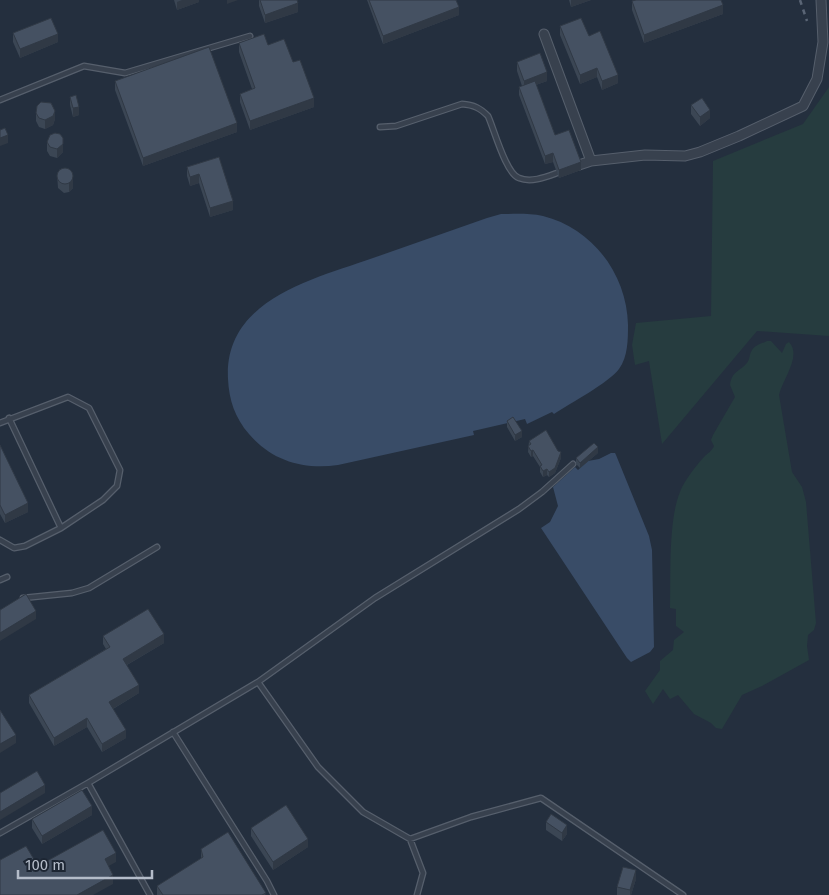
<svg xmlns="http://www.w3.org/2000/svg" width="829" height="895" font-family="'Fira Sans',sans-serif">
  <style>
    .green { fill: #263c3f }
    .water { fill: #394c67 }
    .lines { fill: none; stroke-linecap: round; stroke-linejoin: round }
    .service-casing { stroke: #565f6c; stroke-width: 7 }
    .minor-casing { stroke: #565f6c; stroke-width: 11 }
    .service { stroke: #38414e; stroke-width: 4.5 }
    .minor { stroke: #38414e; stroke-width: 9 }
    .rail { stroke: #5a6575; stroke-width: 2.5; stroke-dasharray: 5 5; stroke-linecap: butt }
    .wall { fill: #3b4654 }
    .shaded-wall { fill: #303945 }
    .building { fill: #455162; stroke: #303945 }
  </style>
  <rect width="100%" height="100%" fill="#242f3e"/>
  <path class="green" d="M829 87V336L757 331 662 444 649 361 635 365 632 345 636 323 711 316 713 161 803 124Z
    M767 341H771L782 353 786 344 789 342C802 356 783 378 779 395L792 472 802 487 806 502 816 623 814 630 808 635 807 646 809 660 762 686 742 695 722 729 716 728 711 723 694 714 678 695 670 699 663 689 653 704 645 691 660 670V661L673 650 674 640 684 632 676 626V609L670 608C671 576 668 521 680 492 683 483 697 464 704 457 708 453 712 451 714 446L711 440 713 435 735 397 730 385C732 371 739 372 747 363 750 359 749 356 751 352 754 345 761 344 767 341Z"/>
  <path class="water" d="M501 214C515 214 529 213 543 216 592 228 627 274 628 325 628 339 628 357 619 369 610 382 569 404 554 414L552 412 527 424 525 419 473 431 474 435 338 465C304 470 272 461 249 434 235 418 229 400 228 379 224 299 314 279 373 258 411 245 449 231 487 218Z
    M611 453H615L616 455 649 536 652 550 654 647 650 652 631 662 627 658 541 528 550 522 558 506 553 487 575 467 578 470 588 461 599 459Z"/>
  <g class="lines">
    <defs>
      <path id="service" d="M0 100 84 66 125 73 250 36
        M380 127 396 126 462 104C474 105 480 108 488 116 494 129 506 174 519 178 531 183 546 177 557 173
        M9 418 61 528
        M0 423 68 397 89 408 120 470 117 486 103 500 61 528 25 546 14 548 0 540
        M0 580 7 577
        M23 598 72 593 89 588 157 547
        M173 732 267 881 274 895
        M88 783 150 895
        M0 833 88 783 258 682
        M410 839 471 817 541 798 683 895
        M417 895 423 873 410 839 363 812 318 767 258 682 375 598 519 509 542 492 573 464"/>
      <path id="minor" d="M544 34 591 161
        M579 165 591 161 645 155 685 156 700 152 739 136 803 106 817 79 823 42 821 0"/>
    </defs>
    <use href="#service" class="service-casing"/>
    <use href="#minor" class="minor-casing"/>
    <use href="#service" class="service"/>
    <use href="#minor" class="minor"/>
    <path class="rail" d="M800 0 807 21"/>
  </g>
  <path class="wall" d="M174 0H199V2L177 10Z
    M259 0H297L298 12 265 23 259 6Z
    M367 0H456L459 15 383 44Z
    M569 0H591L571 7Z
    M632 1 723 14 644 43 632 10Z
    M560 26 589 36 618 83 602 90 597 77 580 84 560 35Z
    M13 33 58 42 20 58 13 42Z
    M239 43 268 45 293 62 314 107 250 130 240 102V94L252 89 239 52Z
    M517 62 547 81 536 85 555 135 581 170 559 178 553 162 545 164 519 95V87L522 86 517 71Z
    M115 81 237 132 143 166 115 90Z
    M70 97 79 115 73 117 70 105Z
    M691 105 710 118 700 126 691 114Z
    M36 113 55 119 53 125 45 129 39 127 36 121Z
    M63 138V152L57 158 50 156 47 151V142Z
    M219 157 233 210 210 217 199 183 190 186 187 176V167Z
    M60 169 73 188 69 192 64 193 58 188 57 174Z
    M507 421 522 437 515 441 507 427Z
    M529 441 561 458 555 473 549 477 547 475 543 477 540 472V467L533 456 531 457 528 452Z
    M0 445 28 512 5 523 0 514Z
    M598 453 580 468 576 464V458Z
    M103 636 164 643 127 665 139 693 113 709 126 738 102 752 87 727 54 746 29 703V695L106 649 103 644Z
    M92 815 42 844 32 828V819Z
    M546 822 567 834 562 841 546 830Z
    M251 828 308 847 273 870 251 836Z
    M201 849 266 895H157V886L201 859Z
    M636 879 631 895H617V887Z"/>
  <path class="shaded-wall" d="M182 0H199V2L177 10V2Z
    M227 0H238L227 4Z
    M571 0H591L571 7Z
    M298 3V12L265 23V15Z
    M723 5V14L644 43V35Z
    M459 7V15L383 44V36Z
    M58 34V42L20 58V49Z
    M597 68V77L580 84V75Z
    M547 72V81L524 89V81Z
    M618 75V83L602 90V81Z
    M314 98V107L250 130V121Z
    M79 107V115L73 117V108Z
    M710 110V118L700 126V117Z
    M55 111V119L53 125 45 129V120Z
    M237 123V132L143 166V158Z
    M8 135V143L0 146V138Z
    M63 144V152L57 158V149Z
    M553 153V162L545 164V156Z
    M581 162V170L559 178V170Z
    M199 174V183L190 186V177Z
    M73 179V188L69 192V183Z
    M233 201V210L210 217V208Z
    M522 431V437L515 441V435Z
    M598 447V453L580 468V463Z
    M533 450V456L531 457V451Z
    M561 452V458L555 473 549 477V472Z
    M547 469V475L543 477V471Z
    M28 503V512L5 523V515Z
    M36 611V619L0 641V633Z
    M164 634V643L123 667V659Z
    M139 685V693L109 711V702Z
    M87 718V727L54 746V738Z
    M126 730V738L102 752V744Z
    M16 735V743L0 753V744Z
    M45 785V793L0 820V812Z
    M92 806V815L42 844V836Z
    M567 825V834L562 841V833Z
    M308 839V847L273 870V862Z
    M116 853V862L105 868V859Z
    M636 870V879L631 895H630V890Z
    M113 875V884L93 895H77Z"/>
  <path class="building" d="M260 0H297L298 3 265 15Z
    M369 0H456L459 7 383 36Z
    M636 0H721L723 5 644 35 632 1Z
    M51 18 58 34 20 49 13 33Z
    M581 18 589 36 600 31 618 75 602 81 597 68 580 75 560 26Z
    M264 34 268 45 284 39 293 62 300 60 314 98 250 121 240 94 255 88 239 43Z
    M209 47 237 123 143 158 115 81Z
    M540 53 547 72 524 81 517 62Z
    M535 81 555 135 569 130 581 162 559 170 553 153 545 156 519 87Z
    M76 95 79 107 73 108 70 97Z
    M702 98 710 110 700 117 691 105Z
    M41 102 51 103 55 111 53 116 45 120 39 118 36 113 37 106Z
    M5 128 8 135 0 138V130Z
    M55 133 60 134 63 138V144L57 149 50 147 47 142 50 135Z
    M219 157 233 201 210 208 199 174 190 177 187 167Z
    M57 176a8 8 0 1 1 16 0a8 8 0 1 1-16 0Z
    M513 417 522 431 515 435 507 421Z
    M546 430 558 451 561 452 555 468 549 472 547 469 543 471 540 466 542 465 533 450 531 451 528 446 531 444 529 441Z
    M594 443 598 447 580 463 576 458Z
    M0 445 28 503 5 515 0 505Z
    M26 594 36 611 0 633V610Z
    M148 609 164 634 123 659 139 685 109 702 126 730 102 744 87 718 54 738 29 695 110 647 103 636Z
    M0 710 16 735 0 744Z
    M37 771 45 785 0 812V793Z
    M82 790 92 806 42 836 32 819Z
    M286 805 308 839 273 862 251 828Z
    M551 814 567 825 562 833 546 822Z
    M103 830 116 853 105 859 113 875 77 895H0V860L26 846 38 866Z
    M228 832 266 893 262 895H163L157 886 203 857 201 849Z
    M623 867 636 870 630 890 617 887Z"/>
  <path d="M18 870v8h134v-8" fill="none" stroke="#b4bcc9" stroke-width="2.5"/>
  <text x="25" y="870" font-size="15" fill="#b4bcc9" stroke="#1d2633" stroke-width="4" paint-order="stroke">100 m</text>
</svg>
